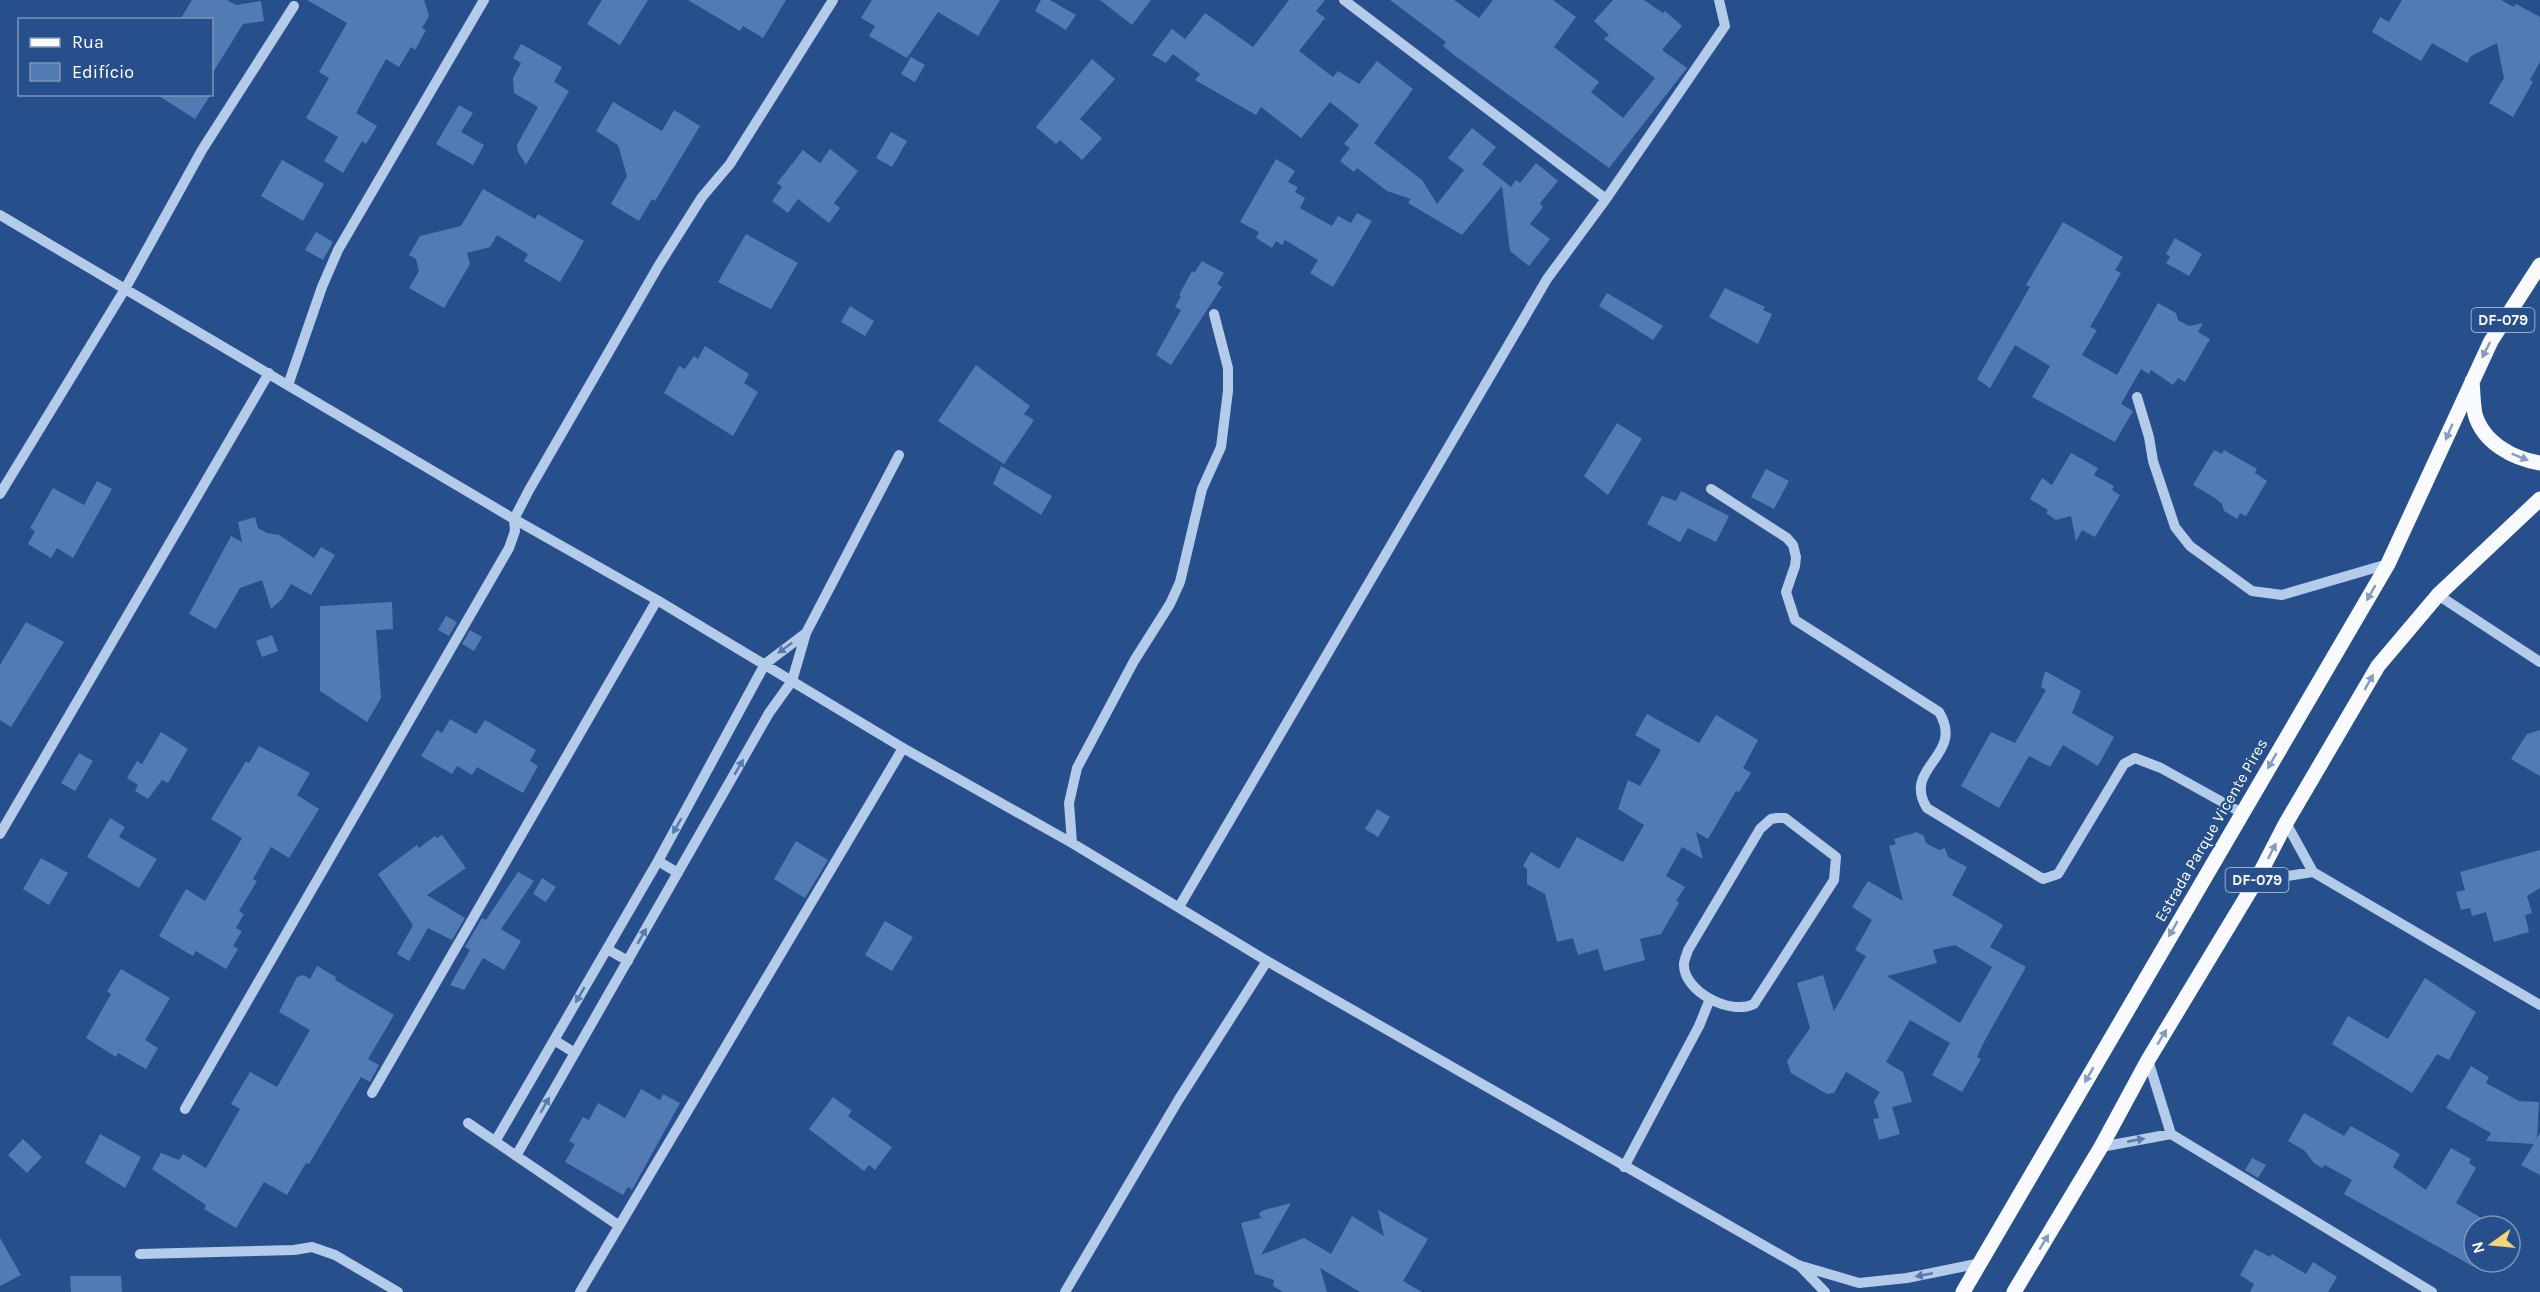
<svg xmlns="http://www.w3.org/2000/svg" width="2540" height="1292" font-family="Karla,sans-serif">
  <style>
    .building { fill: #537bb3; fill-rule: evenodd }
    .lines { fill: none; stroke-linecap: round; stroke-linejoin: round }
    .minor { stroke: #b4cbea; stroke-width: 10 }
    .major { stroke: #f8fafe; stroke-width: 15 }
    .oneway { fill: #849cbf }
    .oneway2 { fill: #587aac }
    .labels { text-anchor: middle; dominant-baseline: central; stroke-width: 4.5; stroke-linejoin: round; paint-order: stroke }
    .shield { fill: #264f8b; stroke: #becadc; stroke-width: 1.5 }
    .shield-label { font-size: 15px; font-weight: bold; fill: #fff }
    .street-label { font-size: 16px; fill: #fff; stroke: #264f8b }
  </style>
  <rect width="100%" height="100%" fill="#264f8b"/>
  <path class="building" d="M192 0H227L236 5 261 1 264 21 243 24 212 74V20H180Z
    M307 0H424L429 16 422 28 426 30 415 50 411 47 399 67 386 59 356 113 377 126 366 144 362 141 343 173 324 161 338 137 306 118 329 78 319 72 347 23Z
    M602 0H648L620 45 587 24Z
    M688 0H786L763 38 743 26 740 31Z
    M872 0H1000L978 36 938 12 907 58 869 36 875 26 861 18Z
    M1041 0H1050L1076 15 1066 30 1035 11Z
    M1100 0H1151L1132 25Z
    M1289 0H1325L1316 11 1325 18 1299 51 1333 77 1338 71 1359 84 1377 61 1413 89 1374 143 1422 180 1437 204 1464 170 1448 158 1472 128 1496 147 1482 164 1511 187 1516 180 1520 183 1536 163 1558 181 1540 203 1543 207 1530 224 1550 239 1529 266 1510 251 1502 186 1462 235 1408 203 1411 199 1387 191 1357 168 1354 172 1340 161 1350 148 1344 144 1359 125 1330 102 1301 138 1261 107 1256 115 1195 80 1200 74 1173 54 1166 63 1152 55 1172 29 1185 39 1205 13 1253 47Z
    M1390 0H1454L1479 18 1493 0H1553L1576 17 1554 47 1599 82 1591 92 1623 118 1655 78 1604 39 1609 35 1594 21 1613 0H1644L1663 13 1665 11 1682 26 1662 50 1687 68 1609 168 1454 55 1443 46 1446 42Z
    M2402 0H2501L2514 7 2516 4 2540 17V62L2530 80 2533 82 2513 117 2489 103 2504 78 2497 43 2471 56 2467 63 2432 43 2421 61 2372 32 2380 17 2389 22Z
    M521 44 562 67 554 82 569 91 526 165 518 152 517 145 538 107 514 93 513 78 521 63 513 58Z
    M911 57 925 65 915 82 901 74Z
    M1092 59 1115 79 1080 119 1102 138 1082 160 1060 140 1056 144 1036 127Z
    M156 94H211L195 119Z
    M613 102 662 131 674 110 700 126 655 201 652 199 639 221 611 204 627 176 618 145 596 131Z
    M459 105 473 113 461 132 484 145 473 165 436 144Z
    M891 132 907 141 892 167 876 158Z
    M830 149 858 171 834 203 840 208 829 223 798 199 788 213 772 201 782 187 777 183 803 150 820 163Z
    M1276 159 1295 171 1288 182 1298 187 1295 192 1305 198 1300 208 1332 226 1338 216 1351 223 1357 213 1372 221 1333 287 1310 273 1318 260 1285 240 1282 245 1276 241 1272 248 1256 238 1259 232 1240 222Z
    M282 160 324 184 303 221 261 196Z
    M483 189 535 219 538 214 584 241 560 282 524 261 528 254 497 235 490 247 467 253 470 264 444 308 409 288 419 271 416 259 409 255 420 236 461 226Z
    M2063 222 2123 257 2115 270 2121 273 2090 327 2097 330 2082 355 2117 375 2158 303 2176 313 2178 320 2189 326 2203 323 2198 332 2210 339 2185 382 2178 378 2173 385 2151 370 2149 374 2141 369 2121 404 2133 411 2115 442 2032 397 2050 366 2015 345 1990 388 1977 379 2030 287 2026 285Z
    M316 232 333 242 323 260 305 250Z
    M746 234 798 263 771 309 718 282Z
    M2175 238 2202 254 2189 276 2166 263 2170 257 2166 254Z
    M1202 261 1224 273 1217 284 1222 287 1171 365 1156 355 1181 310 1175 307 1181 296 1179 295 1192 271 1194 273Z
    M1725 288 1765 307 1763 310 1772 314 1758 344 1709 317Z
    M1607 293 1663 326 1653 340 1599 306Z
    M850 306 874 321 865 336 841 322Z
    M705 346 749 374 744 383 758 392 733 436 664 393 679 366 685 369 694 356 698 359Z
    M976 365 1030 406 1024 414 1034 420 1004 464 938 421Z
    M1617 423 1642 439 1608 495 1584 476Z
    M2214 450 2222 454 2224 450 2257 469 2255 473 2267 481 2246 516 2240 513 2237 519 2224 511 2222 504 2215 498 2193 485Z
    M2071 453 2098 468 2094 475 2114 486 2112 490 2120 495 2095 537 2082 530 2076 541 2071 516 2056 520 2046 513 2048 510 2030 499 2042 478 2052 485Z
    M1001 466 1052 496 1041 515 993 484Z
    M1766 469 1789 481 1774 509 1751 497Z
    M97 481 112 489 73 558 57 548 51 558 28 544 35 531 30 528 53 488 84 505Z
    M1681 491 1729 516 1716 542 1688 528 1680 542 1647 524 1662 496 1676 501Z
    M255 517 258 528 267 533 279 535 314 558 321 547 335 555 311 595 291 584 282 599 271 609 262 580 240 588 216 629 189 614 231 536 242 542 238 522Z
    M392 602 393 629 376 630 381 698 367 722 320 691V606Z
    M446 616 457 622 449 636 438 630Z
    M26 622 64 642 11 727 0 720V665Z
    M470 630 482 637 474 651 462 644Z
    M272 635 278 651 262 657 256 641Z
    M2045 671 2081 691 2072 713 2114 737 2098 766 2063 745 2050 767 2029 756 1999 808 1961 786 1991 732 2015 743 2046 690 2041 687Z
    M1647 714 1699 743 1716 715 1758 740 1743 768 1751 773 1739 792 1736 791 1708 839 1696 832 1703 859 1682 847 1666 876 1685 887 1676 901 1679 903 1661 934 1640 939 1645 960 1604 971 1598 949 1578 955 1573 938 1557 942 1545 894 1527 884V869L1523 866 1531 852 1559 869 1577 837 1623 862 1644 825 1618 809 1628 780 1640 786 1661 750 1635 735Z
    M450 719 476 734 485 720 536 750 530 761 538 766 523 793 477 767 472 775 457 766 452 774 421 756 437 730 442 733Z
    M2540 730V776L2511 759 2527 734Z
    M161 732 188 749 168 783 162 780 148 799 135 791 138 785 127 778 137 761 142 764Z
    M259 746 310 773 297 795 319 809 289 858 271 847 253 879 257 881 239 911 244 914 236 928 242 931 233 946 238 949 226 969 196 951 193 956 159 936 186 889 205 901 242 838 211 819 246 761 249 763Z
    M79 753 93 761 75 791 61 783Z
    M1377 809 1390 817 1378 837 1365 829Z
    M110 818 125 827 119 837 157 859 139 888 87 857Z
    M1917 832 1924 836 1926 843 1939 850 1945 848 1948 857 1967 867 1952 895 2003 925 1990 947 2026 967 1985 1040 1977 1057 1981 1059 1962 1092 1932 1075 1950 1043 1910 1020 1886 1062 1903 1072 1912 1102 1892 1107 1900 1134 1879 1140 1873 1119 1879 1118 1874 1101 1880 1092 1846 1072 1834 1093 1827 1094 1791 1073 1787 1061 1810 1028 1797 983 1823 975 1834 1011 1866 956 1855 950 1872 920 1852 907 1868 881 1903 901 1889 846 1896 844 1894 839ZM1955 945 1992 967 1960 1023 1887 976 1937 963 1933 950Z
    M442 835 466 868 427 895 465 918 452 940 428 928 409 961 397 954 413 925 378 874 417 845 419 848 435 836 437 838Z
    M796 841 828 860 805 898 774 879Z
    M2540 850V888L2527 896 2532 913 2525 915 2529 932 2494 942 2486 912 2472 916 2470 908 2461 910 2456 892 2465 890 2460 872Z
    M41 858 68 873 49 905 23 889Z
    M518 872 534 881 501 929 521 941 504 970 483 958 464 990 450 985 470 950 465 947 482 918 486 920Z
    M542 878 556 887 546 902 533 894Z
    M885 921 913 937 892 971 865 955Z
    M317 966 336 977 335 980 394 1015 368 1059 379 1065 370 1082 361 1077 309 1164 306 1163 287 1195 264 1182 236 1228 204 1209 206 1205 152 1169 161 1153 179 1160 183 1154 206 1168 240 1109 231 1104 250 1072 277 1087 310 1030 279 1012 297 977 304 975 310 979Z
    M121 969 170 998 145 1040 158 1048 146 1069 118 1053 116 1057 86 1038 111 994 107 991Z
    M2425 978 2476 1012 2449 1060 2437 1054 2412 1093 2332 1044 2348 1016 2388 1039Z
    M2471 1066 2489 1077 2486 1083 2519 1101 2539 1102 2537 1138 2540 1133V1175L2521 1165 2534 1144 2486 1141 2491 1133 2446 1108Z
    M641 1089 660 1100 663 1094 680 1103 632 1190 628 1187 623 1195 565 1162 575 1144 569 1141 583 1117 589 1120 598 1103 625 1118Z
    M833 1097 852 1111 848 1116 892 1147 875 1170 869 1165 864 1171 809 1129Z
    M2304 1113 2344 1136 2351 1126 2400 1154 2393 1167 2426 1190 2451 1148 2471 1159 2469 1163 2476 1168 2456 1203 2495 1226H2474V1267L2344 1194 2352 1180 2325 1165 2322 1168 2314 1163 2304 1150 2288 1141Z
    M100 1134 141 1157 125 1188 85 1163Z
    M23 1139 42 1157 27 1173 8 1155Z
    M2252 1158 2266 1165 2258 1178 2245 1170Z
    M1291 1203 1261 1255 1304 1238 1331 1254 1352 1216 1384 1236 1378 1210 1428 1239 1403 1281 1422 1292H1360L1320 1268 1327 1292H1283L1273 1286 1274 1280 1255 1274 1241 1223 1261 1218 1259 1213 1264 1210Z
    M0 1238 21 1275 0 1286Z
    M2255 1249 2270 1257 2272 1254 2306 1274 2313 1262 2337 1277 2328 1292H2250L2254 1284 2240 1275Z
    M70 1276H121L122 1292H71Z"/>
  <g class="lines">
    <path class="minor" d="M1344 0 1606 199
      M0 215 514 519 657 600 903 748 1072 843 1267 961 1798 1265 1859 1283 1907 1278 1981 1263
      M288 385 322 287 338 250 484 0
      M2137 397 2149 437 2153 461 2175 527 2190 546 2252 591 2282 595 2388 564
      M1711 489 1787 538 1793 545 1796 557 1795 566 1786 592 1795 620 1939 712C1966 756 1901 767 1927 808L2043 879 2058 874 2124 764 2135 758 2161 768 2242 813
      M0 494 125 289 202 150 294 6
      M2438 595 2540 662
      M1777 818H1785L1836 857 1834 880 1754 1004C1730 1016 1683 991 1684 964 1684 960 1687 954 1688 950L1760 829 1771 819Z
      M2286 823 2313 872 2540 1005
      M0 834 269 373
      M1072 843 1069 803 1077 768 1134 661 1170 604 1180 582 1202 489 1221 447 1228 391V368L1214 314
      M658 861 678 873
      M2256 881 2313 872
      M1179 907 1547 279 1606 199 1725 26 1719 0
      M607 949 628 961
      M554 1040 575 1053
      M2148 1060 2171 1134
      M372 1093 657 600
      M185 1109 509 548 515 531 514 519 529 490 659 265 702 197 730 164 833 0
      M468 1123 618 1225
      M496 1140 658 861 765 664 806 633
      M2101 1147 2171 1134 2432 1292
      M516 1156 769 713 792 681 806 633 899 455
      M1624 1167 1699 1026 1710 999
      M140 1254 294 1250 312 1247 335 1255 398 1292
      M1799 1265 1825 1292
      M580 1292 903 748
      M1065 1292 1179 1099 1267 961"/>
    <path class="major" d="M2472 381C2473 392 2473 404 2475 414 2483 443 2514 459 2540 463
      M1963 1292 2388 564 2491 341 2540 265
      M2014 1292 2101 1147 2148 1060 2256 881 2286 823 2378 666 2438 595 2540 499"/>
  </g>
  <defs><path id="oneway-solid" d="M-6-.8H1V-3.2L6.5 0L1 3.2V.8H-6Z" transform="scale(1.5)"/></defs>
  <g class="oneway">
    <use href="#oneway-solid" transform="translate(2486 350) rotate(117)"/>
    <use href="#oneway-solid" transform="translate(2449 432) rotate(113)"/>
    <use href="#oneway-solid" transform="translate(2520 457) rotate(22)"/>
    <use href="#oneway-solid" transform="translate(2371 593) rotate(120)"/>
    <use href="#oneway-solid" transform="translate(2369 682) rotate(-61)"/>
    <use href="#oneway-solid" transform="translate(2272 761) rotate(120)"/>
    <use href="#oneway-solid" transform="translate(2272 851) rotate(-63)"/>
    <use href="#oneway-solid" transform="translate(2173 929) rotate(120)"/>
    <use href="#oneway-solid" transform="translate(2162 1037) rotate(-59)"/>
    <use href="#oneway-solid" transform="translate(2089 1075) rotate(120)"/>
    <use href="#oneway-solid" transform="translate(2044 1242) rotate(-59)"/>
  </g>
  <g class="oneway2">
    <use href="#oneway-solid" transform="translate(785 648) rotate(143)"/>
    <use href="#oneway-solid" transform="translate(739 767) rotate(-60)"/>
    <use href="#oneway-solid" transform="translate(677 826) rotate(119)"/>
    <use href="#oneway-solid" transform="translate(642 936) rotate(-60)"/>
    <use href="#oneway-solid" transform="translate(580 995) rotate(120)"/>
    <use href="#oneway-solid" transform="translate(545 1105) rotate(-60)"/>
    <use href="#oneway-solid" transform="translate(2136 1140) rotate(-11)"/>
    <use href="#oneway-solid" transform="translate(1924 1275) rotate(169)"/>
  </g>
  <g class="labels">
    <g class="shield">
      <rect x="2471.5" y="308" width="63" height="24" rx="4.5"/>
      <rect x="2225.5" y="868" width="63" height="24" rx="4.5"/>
    </g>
    <g class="shield-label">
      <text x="2503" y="320">DF-079</text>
      <text x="2257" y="880">DF-079</text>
    </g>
    <g class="street-label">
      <text transform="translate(2211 830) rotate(-60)">Estrada Parque Vicente Pires</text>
    </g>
  </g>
  <rect x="18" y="18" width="195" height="78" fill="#264f8b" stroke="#7d95b9" stroke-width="1.5"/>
  <rect x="30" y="38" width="30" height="9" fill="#f8fafe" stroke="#7d95b9" stroke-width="1.5"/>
  <text x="72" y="48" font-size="18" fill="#ffffff">Rua</text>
  <rect x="30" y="63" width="30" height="18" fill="#537bb3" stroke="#7d95b9" stroke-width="1.5"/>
  <text x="72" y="78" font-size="18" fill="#ffffff">Edifício</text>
  <g transform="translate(2492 1244) rotate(255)"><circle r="28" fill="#264f8b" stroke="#7d95b9" stroke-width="1.5"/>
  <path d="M0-4.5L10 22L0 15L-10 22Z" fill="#f3d479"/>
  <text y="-9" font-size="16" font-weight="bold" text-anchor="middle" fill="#ffffff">N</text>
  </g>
</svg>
